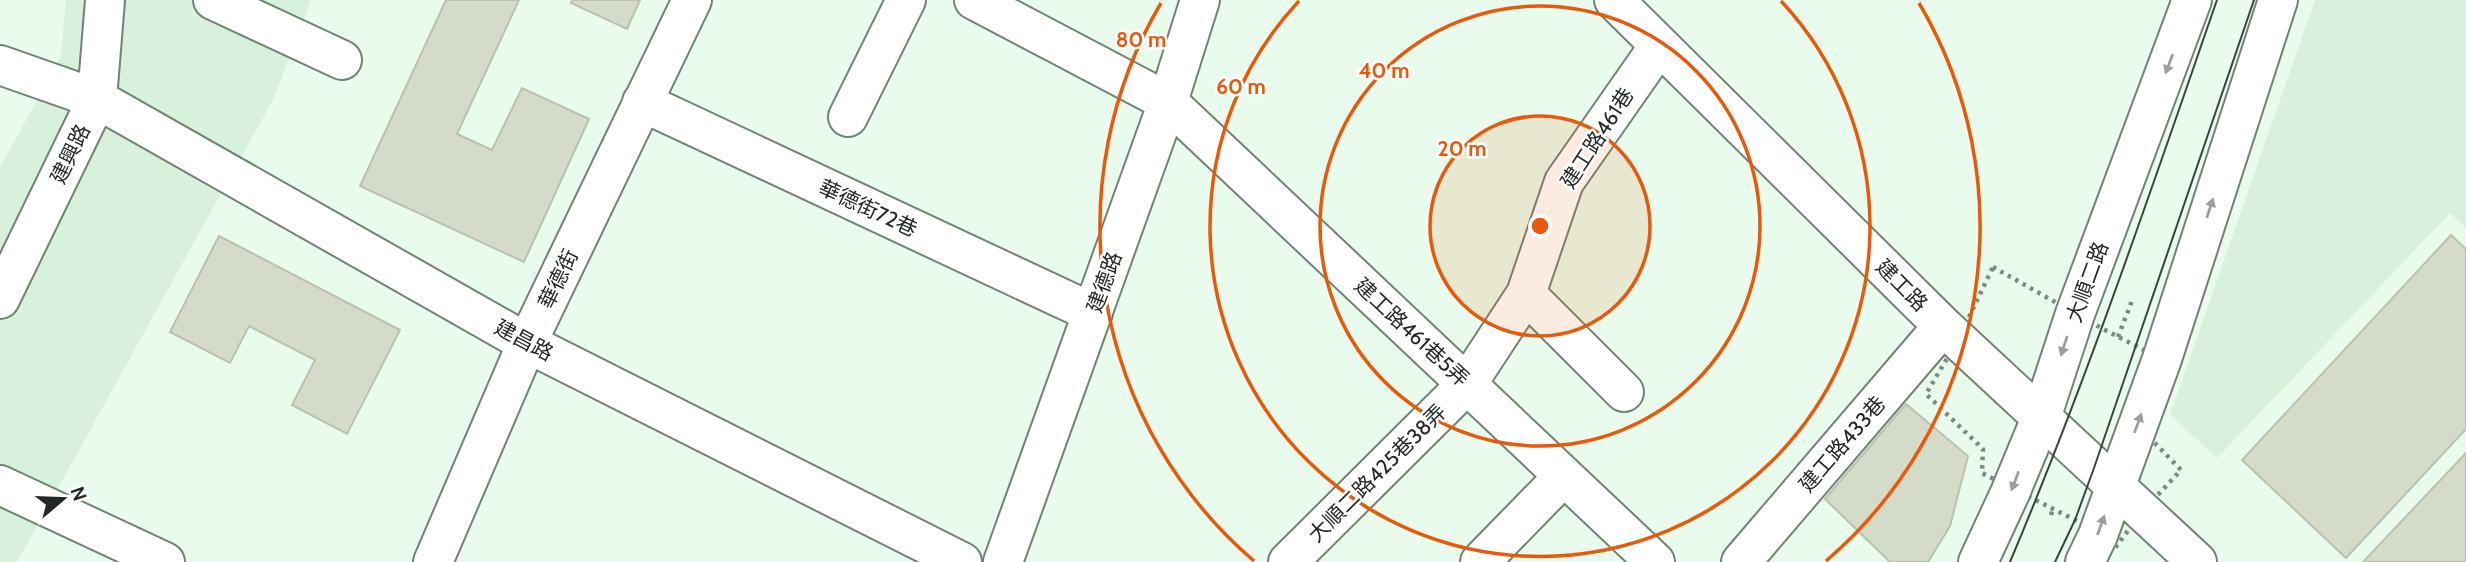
<svg xmlns="http://www.w3.org/2000/svg" width="2466" height="562" font-family="Cabin,'Noto Sans TC',sans-serif">
  <style>
    .built { fill: #d8f1dd }
    .building { fill: #d4dcc9; stroke: #b9c1af; stroke-width: 2 }
    .lines { fill: none; stroke-linecap: round; stroke-linejoin: round }
    .minor-casing { stroke: #728275; stroke-width: 42 }
    .path { stroke: #7e8a80; stroke-width: 4.5; stroke-dasharray: 3.5 5; stroke-linecap: butt }
    .minor { stroke: #fff; stroke-width: 38 }
    .tram { stroke: #3b443d; stroke-width: 2 }
    .oneway { fill: #9c9f9c }
    .ring { fill: none; stroke: #e8590c; stroke-width: 3.5 }
    .labels { text-anchor: middle; dominant-baseline: central; stroke-width: 5; stroke-linejoin: round; paint-order: stroke }
    .street-label { font-size: 21px; fill: #222924; stroke: #fff }
    .centre { fill: #e8590c; stroke: #fff; stroke-width: 3.5 }
    .ring-label { font-size: 21px; text-anchor: middle; font-weight: bold; fill: #e8590c; stroke: #fff; stroke-width: 5; stroke-linejoin: round; paint-order: stroke }
  </style>
  <rect width="100%" height="100%" fill="#e9fbec"/>
  <path class="built" d="M66 0H311L274 98 17 562H0V167L61 57Z
    M2315 0H2466V228L2450 213 2217 458 2170 415Z"/>
  <path class="building" d="M446 0H519L457 134 492 150 522 88 589 119 524 262 360 186Z
    M572 0H640L627 29 571 3Z
    M2451 235 2466 249V429L2346 558 2242 460Z
    M219 236 400 330 347 434 292 405 315 360 249 326 230 363 170 332Z
    M1906 404 1968 456 1950 526 1928 562H1890L1825 499Z
    M2466 453V562H2363Z"/>
  <g class="lines">
    <defs>
      <path id="minor" d="M213 0 342 60
        M974 0 1168 102 1655 562
        M1614 0 1943 326 2197 562
        M0 65 97 99 527 343 962 562
        M642 102 1093 313
        M848 117 906 0
        M1526 294 1624 392
        M0 299 97 99 105 0
        M0 485 165 562
        M433 562 527 343 692 0
        M1003 562 1168 102 1200 0
        M1288 562 1467 384 1526 294 1564 182 1659 46
        M1480 562 1564 476
        M1741 562 1943 326
        M1978 562 2010 493 2041 418 2075 314 2192 0
        M2085 562 2098 535 2162 359 2278 0"/>
    </defs>
    <use href="#minor" class="minor-casing"/>
    <path class="path" d="M1993 267 2103 329 2173 365 2149 437 2181 470 2142 512 2115 548 2075 520 1982 473 1983 449 1926 394 1958 340Z
      M2118 337 2133 298
      M2051 515 2053 508"/>
    <use href="#minor" class="minor"/>
    <path class="tram" d="M2010 562C2088 377 2151 190 2217 0
      M2055 562 2075 520 2094 468 2254 0"/>
  </g>
  <defs><path id="oneway-solid" d="M-6-.8H1V-3.2L6.5 0L1 3.2V.8H-6Z" transform="scale(1.75)"/></defs>
  <g class="oneway">
    <use href="#oneway-solid" transform="translate(2169 64) rotate(111)"/>
    <use href="#oneway-solid" transform="translate(2210 208) rotate(-72)"/>
    <use href="#oneway-solid" transform="translate(2064 346) rotate(108)"/>
    <use href="#oneway-solid" transform="translate(2138 423) rotate(-70)"/>
    <use href="#oneway-solid" transform="translate(2015 481) rotate(111)"/>
    <use href="#oneway-solid" transform="translate(2101 525) rotate(-70)"/>
  </g>
  <circle cx="1540" cy="226" r="110" fill="#e8590c" fill-opacity=".12"/>
  <g class="ring">
    <circle cx="1540" cy="226" r="110"/>
    <circle cx="1540" cy="226" r="220"/>
    <path d="M1781 1A330 330 0 1 1 1299 1"/>
    <path d="M1254 561A440 440 0 0 1 1161 3M1919 3A440 440 0 0 1 1826 561"/>
  </g>
  <g class="labels">
    <g class="street-label">
      <text transform="translate(1597 138) rotate(-57)">建工路461巷</text>
      <text transform="translate(70 154) rotate(-64)">建興路</text>
      <text transform="translate(868 208) rotate(25)">華德街72巷</text>
      <text transform="translate(558 279) rotate(-64)">華德街</text>
      <text transform="translate(1104 282) rotate(-70)">建德路</text>
      <text transform="translate(2087 282) rotate(-70)">大順二路</text>
      <text transform="translate(1902 285) rotate(45)">建工路</text>
      <text transform="translate(1412 332) rotate(43)">建工路461巷5弄</text>
      <text transform="translate(524 340) rotate(28)">建昌路</text>
      <text transform="translate(1842 444) rotate(-49)">建工路433巷</text>
      <text transform="translate(1377 473) rotate(-45)">大順二路425巷38弄</text>
    </g>
  </g>
  <circle cx="1540" cy="226" r="10" class="centre"/>
  <g class="ring-label">
    <text x="1141" y="47">80 m</text>
    <text x="1384" y="78">40 m</text>
    <text x="1241" y="94">60 m</text>
    <text x="1462" y="156">20 m</text>
  </g>
  <g transform="translate(63 499) rotate(71)" stroke="#ffffff" stroke-width="5" paint-order="stroke">
  <path d="M0-5L12 26L0 18L-12 26Z" fill="#222924"/>
  <text y="-10" font-size="19" font-weight="bold" text-anchor="middle" fill="#222924">N</text>
  </g>
</svg>
